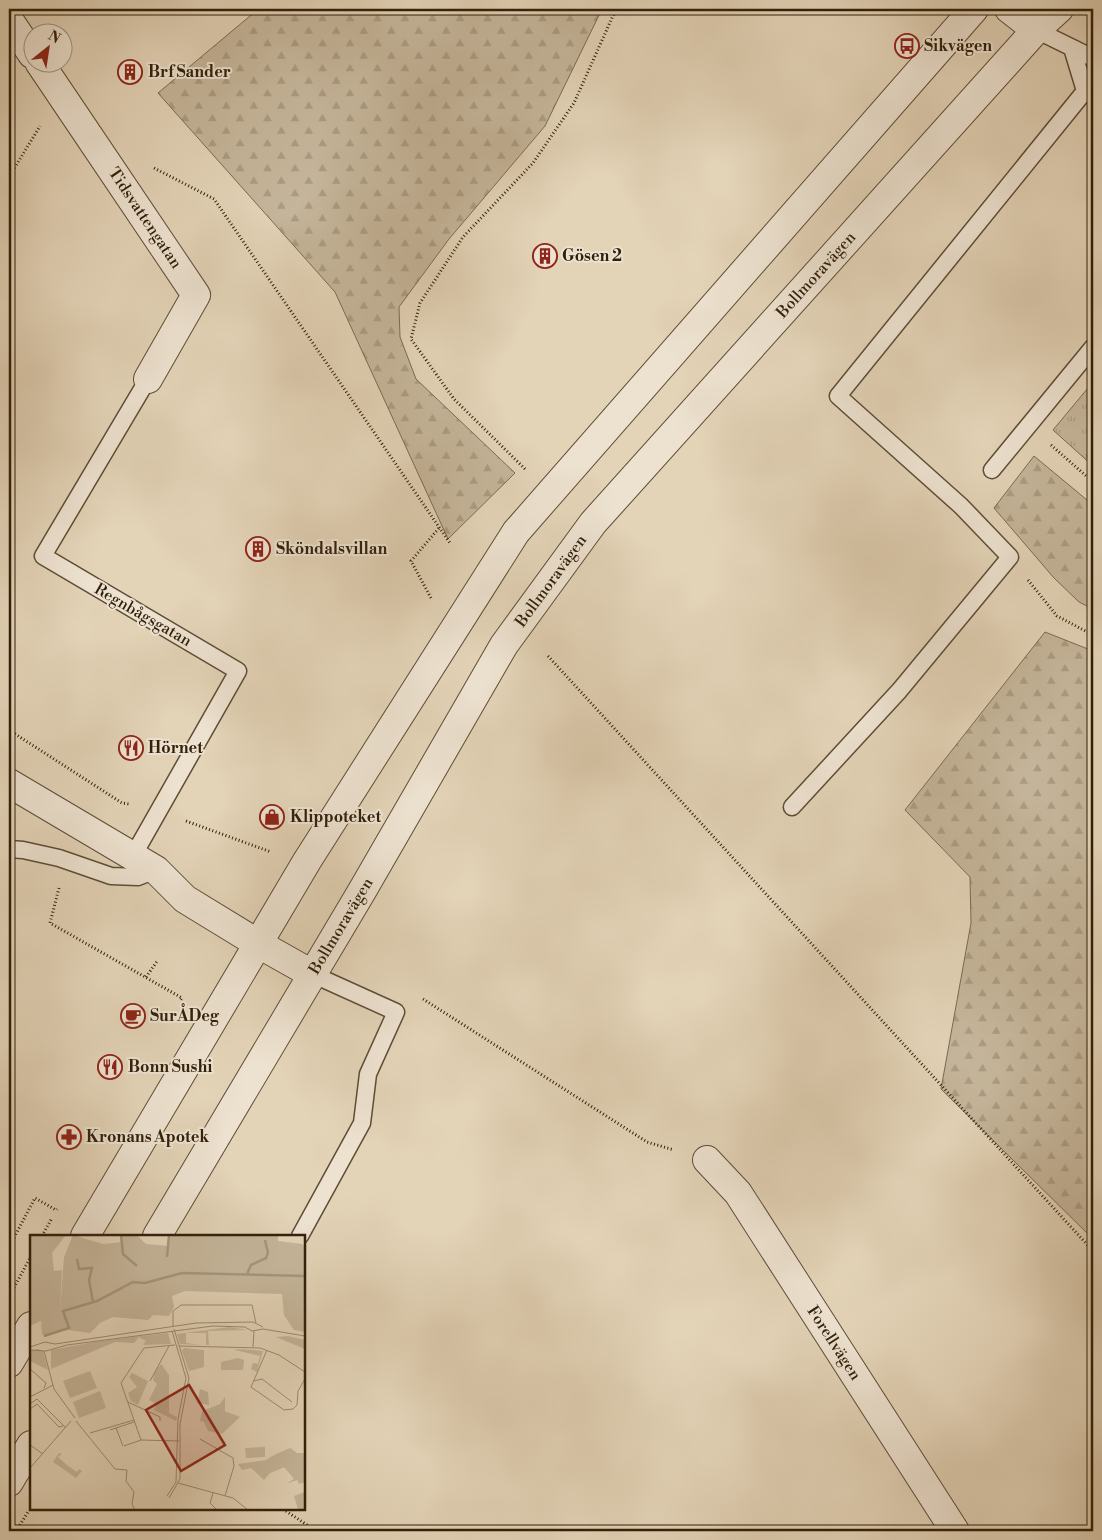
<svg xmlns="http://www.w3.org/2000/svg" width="1102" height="1540" font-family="'Libre Bodoni',serif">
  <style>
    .grass { fill: url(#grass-tufts); stroke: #7b6a52 }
    .forest { fill: url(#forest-firs); stroke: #7b6a52 }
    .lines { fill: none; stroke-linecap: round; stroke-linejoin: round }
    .service-casing { stroke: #5e4d36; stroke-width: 19 }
    .minor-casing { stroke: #5e4d36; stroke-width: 30 }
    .tertiary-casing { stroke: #5e4d36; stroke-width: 30 }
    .path { stroke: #31200b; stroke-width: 3; stroke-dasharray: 1 2.5; stroke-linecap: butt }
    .service { stroke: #ede2d0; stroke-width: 16 }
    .minor { stroke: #ede2d0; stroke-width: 28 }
    .tertiary { stroke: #ede2d0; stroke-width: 28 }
    .labels { text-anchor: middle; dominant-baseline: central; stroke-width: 4; stroke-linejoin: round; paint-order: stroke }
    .poi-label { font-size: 16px; font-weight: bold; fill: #31200b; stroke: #ede2d0; text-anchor: start }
    .street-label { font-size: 16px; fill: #31200b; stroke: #ede2d0 }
    .inset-river { fill: none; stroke: #a6967d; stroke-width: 2.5 }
    .inset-road { fill: none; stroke: #9c8b72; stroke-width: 1 }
    .view { fill: #8f2418; fill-opacity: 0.15; stroke: #8f2418; stroke-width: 2.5 }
    .inset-edge { fill: none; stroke: #31200b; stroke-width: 2.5 }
  </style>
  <defs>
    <pattern id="grass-tufts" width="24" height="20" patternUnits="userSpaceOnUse" patternTransform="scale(1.25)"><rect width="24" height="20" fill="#c5b59a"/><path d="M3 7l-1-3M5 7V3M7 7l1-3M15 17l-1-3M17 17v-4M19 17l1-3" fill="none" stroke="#aa9b83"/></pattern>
    <pattern id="forest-firs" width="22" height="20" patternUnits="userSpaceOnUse" patternTransform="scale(1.25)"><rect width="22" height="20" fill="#c5b59a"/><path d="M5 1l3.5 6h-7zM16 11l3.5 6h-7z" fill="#aa9b83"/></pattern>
  </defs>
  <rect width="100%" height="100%" fill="#e3d3b7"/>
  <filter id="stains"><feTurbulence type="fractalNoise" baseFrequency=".004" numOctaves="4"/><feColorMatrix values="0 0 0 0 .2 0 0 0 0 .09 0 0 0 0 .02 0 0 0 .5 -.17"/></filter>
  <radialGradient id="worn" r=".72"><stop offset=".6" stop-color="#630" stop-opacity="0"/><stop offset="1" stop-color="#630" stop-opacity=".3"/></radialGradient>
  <path class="grass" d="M1093 382V466L1053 430Z"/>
  <path class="forest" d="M255 9H602L545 126 449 239 399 307 400 337 416 379 515 473 448 539 335 292 158 93 256 11Z
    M1034 456 1093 505V609L1079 602 1054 578 994 508Z
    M1045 632 1093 651V1239L941 1089 971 923 970 877 905 810Z"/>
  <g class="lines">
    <defs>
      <path id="service" d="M1036 30 1093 58
        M992 470 1093 347
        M792 807 899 691 1010 557 961 506 838 396 1085 91 1072 48
        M9 849 23 850 59 858 111 876 138 877 156 870
        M133 856 238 671 43 556 148 379
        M300 1236 362 1123 368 1074 396 1012 312 974"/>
      <path id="minor" d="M9 20 32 54
        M39 62 196 295 148 379
        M9 783 156 870 185 899 257 943
        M707 1160 738 1193 955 1531"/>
      <path id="tertiary" d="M1009 9 1036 30
        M257 943 312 974
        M85 1236 307 861 516 532 974 9
        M157 1236 362 891 504 645 593 523 1036 30 1059 9
        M9 1363 31 1326
        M9 1482 31 1445"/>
    </defs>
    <use href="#service" class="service-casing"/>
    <use href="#minor" class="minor-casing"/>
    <use href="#tertiary" class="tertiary-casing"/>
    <path class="path" d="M154 168 214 199 450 543
      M9 177 40 126
      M1051 445 1093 482
      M525 469 454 399 411 339 420 303 463 237 533 163 574 103 616 9
      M1028 580 1057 616 1093 635
      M431 598 411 561 439 528
      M548 656 1093 1251
      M9 730 122 803 129 804
      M186 821 271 852
      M59 888 50 923 182 998 180 1001
      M146 977 158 960
      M423 999 647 1142 674 1150
      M42 1236 52 1218
      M9 1247 35 1198 56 1210 57 1209
      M9 1297 31 1256
      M283 1509 316 1531
      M16 1531 28 1512
      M1088 1531 1093 1520"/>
    <use href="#service" class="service"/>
    <use href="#minor" class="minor"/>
    <use href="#tertiary" class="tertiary"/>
  </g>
  <defs>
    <symbol id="bus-ring" viewBox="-11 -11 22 22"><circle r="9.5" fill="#ede2d0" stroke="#8f2418" stroke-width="1.5"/><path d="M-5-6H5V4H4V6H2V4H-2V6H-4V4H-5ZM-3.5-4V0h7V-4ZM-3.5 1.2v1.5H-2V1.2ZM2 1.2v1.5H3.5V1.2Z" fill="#8f2418"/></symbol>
    <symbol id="building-ring" viewBox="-11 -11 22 22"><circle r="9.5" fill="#ede2d0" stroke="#8f2418" stroke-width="1.5"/><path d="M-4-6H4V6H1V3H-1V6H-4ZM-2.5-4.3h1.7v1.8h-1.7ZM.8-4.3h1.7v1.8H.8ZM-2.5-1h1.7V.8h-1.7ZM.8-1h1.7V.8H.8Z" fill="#8f2418"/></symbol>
    <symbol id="restaurant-ring" viewBox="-11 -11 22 22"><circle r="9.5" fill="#ede2d0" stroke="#8f2418" stroke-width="1.5"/><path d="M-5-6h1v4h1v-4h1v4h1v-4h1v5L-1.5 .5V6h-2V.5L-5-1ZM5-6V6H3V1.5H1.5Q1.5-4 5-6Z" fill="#8f2418"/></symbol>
    <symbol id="shop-ring" viewBox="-11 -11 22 22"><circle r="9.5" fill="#ede2d0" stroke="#8f2418" stroke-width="1.5"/><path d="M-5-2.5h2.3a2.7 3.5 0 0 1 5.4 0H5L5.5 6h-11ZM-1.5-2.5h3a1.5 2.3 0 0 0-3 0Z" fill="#8f2418"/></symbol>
    <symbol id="cafe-ring" viewBox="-11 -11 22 22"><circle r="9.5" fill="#ede2d0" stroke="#8f2418" stroke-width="1.5"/><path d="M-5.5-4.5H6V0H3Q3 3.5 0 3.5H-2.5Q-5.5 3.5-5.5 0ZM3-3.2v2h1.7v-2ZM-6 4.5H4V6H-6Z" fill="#8f2418"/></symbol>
    <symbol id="pharmacy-ring" viewBox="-11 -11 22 22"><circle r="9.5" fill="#ede2d0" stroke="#8f2418" stroke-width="1.5"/><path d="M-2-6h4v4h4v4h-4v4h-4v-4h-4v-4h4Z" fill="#8f2418"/></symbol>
  </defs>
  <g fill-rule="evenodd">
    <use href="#bus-ring" x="893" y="32" width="28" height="28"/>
    <use href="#building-ring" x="116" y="58" width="28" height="28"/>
    <use href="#building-ring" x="531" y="242" width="28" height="28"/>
    <use href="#building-ring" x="244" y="535" width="28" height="28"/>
    <use href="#restaurant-ring" x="117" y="734" width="28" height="28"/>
    <use href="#shop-ring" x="258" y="803" width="28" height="28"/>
    <use href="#cafe-ring" x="119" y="1002" width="28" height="28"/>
    <use href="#restaurant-ring" x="96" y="1053" width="28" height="28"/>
    <use href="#pharmacy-ring" x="55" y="1123" width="28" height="28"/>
  </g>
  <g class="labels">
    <g class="poi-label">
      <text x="924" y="46">Sikvägen</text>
      <text x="148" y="72">Brf Sander</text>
      <text x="562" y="256">Gösen 2</text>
      <text x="276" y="549">Sköndalsvillan</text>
      <text x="148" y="748">Hörnet</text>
      <text x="290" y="817">Klippoteket</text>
      <text x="150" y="1016">SurÅDeg</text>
      <text x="128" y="1067">Bonn Sushi</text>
      <text x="86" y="1137">Kronans Apotek</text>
    </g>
    <g class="street-label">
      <text transform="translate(145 218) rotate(56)">Tidsvattengatan</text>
      <text transform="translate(816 275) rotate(-48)">Bollmoravägen</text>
      <text transform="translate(551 581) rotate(-54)">Bollmoravägen</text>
      <text transform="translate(143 615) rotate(30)">Regnbågsgatan</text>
      <text transform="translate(341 926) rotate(-59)">Bollmoravägen</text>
      <text transform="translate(834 1343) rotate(57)">Forellvägen</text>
    </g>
  </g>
  <g transform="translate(30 1235)">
    <rect width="275" height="275" fill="#e3d3b7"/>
    <path d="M43 0 73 9 92 7V0H107L116 9 139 11 140 0H248V6L272 9 275 11V97L264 95 254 80 252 59 155 56 142 61 144 72 139 81 123 80 118 85 83 82 70 88 60 98 38 95 12 100 11 84 30 77 34 22ZM199 92 218 95 178 96 179 110H176V98H156V108L173 110 150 109 147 99ZM138 98 141 109 113 110 116 106 109 102 104 108 85 107 21 134V115L70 106ZM8 114 13 116 18 135 0 126V115ZM205 115 206 114 224 115 233 116 227 137 221 134 223 128 228 129 230 121ZM170 154 178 157 179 170 167 168ZM260 213 267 218H275V247L269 249 267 245 256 249 264 244 244 220ZM29 218 32 219 28 222 38 231 47 237 49 234 52 236 46 243 23 227Z" fill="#c5b59a"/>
    <path d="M0 0H36L22 18 24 36 32 35 30 77 0 91ZM258 101 275 105V114L246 102ZM154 113 174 115V132L159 136 152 116ZM208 123 214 125 213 135H191V127ZM131 129 139 140V178L147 182 146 186 124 175 126 169 119 165 127 149 123 145 125 136ZM102 138 118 146 108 170 101 166 98 158 107 152 99 142ZM195 162V176L189 174 210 182 192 199 178 196 174 187 170 186 172 176 190 169ZM244 220 255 232 240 238 234 245 221 233 212 235 208 229 236 225ZM275 257V275L268 274 264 261Z" fill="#c5b59a"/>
    <path d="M60 136 67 153 40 163 33 146ZM70 156 76 173 49 183 43 167ZM235 212V222L216 223 215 213Z" fill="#c5b59a"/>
    <path class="inset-river" d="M91 0 93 19 107 31M137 22 139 0M47 24 49 34 62 33 59 45 63 67M217 39 221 30 236 23 238 18 235 5M14 101 39 93 33 76 67 66 103 47 115 48 152 38 275 41"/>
    <path class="inset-road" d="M143 91V76L151 70H222L226 88M149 111 230 113 249 120 275 137M0 112 15 107 25 109 166 88 223 87 233 92M223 112 224 96M0 115 16 116 37 110 183 91 215 92 222 96 233 94 275 101M237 115 221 152 254 175 263 174 267 170 268 156 275 144M14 116 24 154 45 183M0 134 16 148 14 153M120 146 139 111M224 146 232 144 262 167M0 162 23 150M98 167 130 182V186M0 169 7 164 36 193M0 174 7 169 29 192 33 191M46 186 85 234 97 235 96 246 104 257 102 269 105 275M86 193 93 211M80 195 104 187M60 198 104 185M170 204 203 223 204 231 195 261M111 205 91 148 114 113 145 110M0 210 13 219M94 211 111 205 149 206M0 233 41 186M148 248 203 263 218 275M183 258 180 268 187 275M137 261 146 247 148 184 156 143 142 96M139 263 150 244V189L159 143 144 94"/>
    <path class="view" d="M159 150 195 210 151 236 116 175Z"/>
    <rect width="275" height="275" class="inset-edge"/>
  </g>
  <rect width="1102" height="1540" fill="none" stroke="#e3d3b7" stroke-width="30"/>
  <rect x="10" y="10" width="1082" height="1520" fill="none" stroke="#31200b" stroke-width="2.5"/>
  <rect x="15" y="15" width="1072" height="1510" fill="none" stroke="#31200b"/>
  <g transform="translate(48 48) rotate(30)"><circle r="24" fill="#ede2d0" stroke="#a29481"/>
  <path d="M0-4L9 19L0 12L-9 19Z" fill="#8f2418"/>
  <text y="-8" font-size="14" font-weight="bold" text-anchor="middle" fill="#31200b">N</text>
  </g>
  <rect width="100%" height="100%" filter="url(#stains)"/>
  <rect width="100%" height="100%" fill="url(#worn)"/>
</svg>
